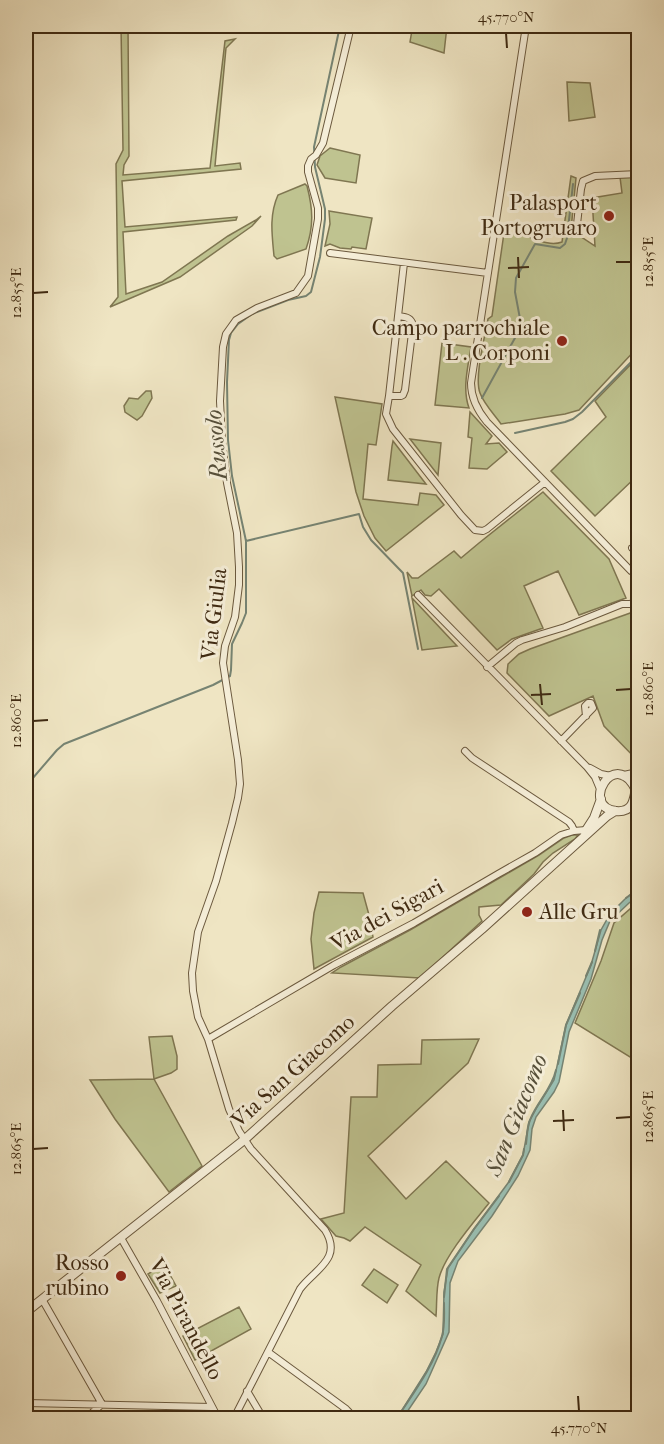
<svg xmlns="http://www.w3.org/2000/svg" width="664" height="1444" font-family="'IM FELL French Canon',serif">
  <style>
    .green { fill: #bfc390; stroke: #7f7651; stroke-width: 1.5 }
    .water { fill: #9abfb2; stroke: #768372; stroke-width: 1.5 }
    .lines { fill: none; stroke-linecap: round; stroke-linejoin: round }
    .stream { stroke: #768372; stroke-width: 2 }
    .minor-casing { stroke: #6b593e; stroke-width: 8 }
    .tertiary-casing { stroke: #6b593e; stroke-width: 10 }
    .minor { stroke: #f5eed8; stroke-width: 6 }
    .tertiary { stroke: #f5eed8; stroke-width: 8 }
    .ticks { fill: none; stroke: #3f2a12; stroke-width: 2 }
    .poi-dot { fill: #8f2418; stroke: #f5eed8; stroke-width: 2 }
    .labels { text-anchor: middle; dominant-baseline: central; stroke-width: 6; stroke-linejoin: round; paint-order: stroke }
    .poi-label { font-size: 22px; fill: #3f2a12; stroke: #f5eed8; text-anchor: end }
    .street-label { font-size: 22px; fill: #3f2a12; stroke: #f5eed8 }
    .water-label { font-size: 24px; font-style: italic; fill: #564f3a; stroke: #f5eed8 }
    .neatline { fill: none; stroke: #3f2a12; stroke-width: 2 }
    .ticks-label { font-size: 15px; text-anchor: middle; fill: #3f2a12 }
  </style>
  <rect width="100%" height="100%" fill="#efe5c3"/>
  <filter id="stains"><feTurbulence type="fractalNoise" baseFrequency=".00333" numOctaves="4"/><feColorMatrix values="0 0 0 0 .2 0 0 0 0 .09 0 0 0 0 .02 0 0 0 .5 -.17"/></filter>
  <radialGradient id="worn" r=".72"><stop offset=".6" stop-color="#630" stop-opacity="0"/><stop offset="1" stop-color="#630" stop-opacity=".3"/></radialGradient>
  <path class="green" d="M121 26H128L129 156 124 165 123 175 210 168 225 41 235 39 226 48 215 166 240 163 241 169 122 181 125 227 237 217 236 220 123 232 126 294 162 282 228 236 256 220 261 216 252 226 180 277 110 307 118 297 116 164 123 150Z
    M399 26H447L444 53 410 42 412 30 399 27Z
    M567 82 590 83 595 117 569 121Z
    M330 148 360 155 356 183 325 178 317 165 320 156Z
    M571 176 576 178 571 230 595 246 592 198 622 193 620 177 638 176V347L579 410 565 414 501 424C494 414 484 404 480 393 474 378 485 336 488 319L492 316 504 233C512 234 521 235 529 237 540 241 551 246 562 242Z
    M305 184 307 186C313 209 314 226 306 249L277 259 274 256C272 235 269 215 278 195Z
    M329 211 372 218 366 249 352 247 351 249 340 248 330 244 325 246 330 224Z
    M442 343 471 347C468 367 462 389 469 408L435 405Z
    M638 357V475L595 516 551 471 606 417 595 401Z
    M146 391H151L152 398 142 416 137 420 125 412 124 406 129 398 138 399Z
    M335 397 382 404 376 445 368 444 363 499 418 505 420 493 436 495 444 505 386 551 375 538 364 516 356 492Z
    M470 412 492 436 486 444 499 443 507 452 487 469 469 468 472 438 468 437Z
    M410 439 441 443 438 475Z
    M393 441 426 484 388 480 392 446Z
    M543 492 609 559 626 598 579 615 558 571 524 586 543 628 512 639 497 650 439 589 431 596 425 595 421 590 412 596 407 572 412 578H418L454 551 461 558 479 543Z
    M412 598 457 646 422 650Z
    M633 612 638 624V761L604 726 593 696 549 716 507 673 508 664 519 654 530 649Z
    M572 835H578L575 839 553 853 543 862 534 874 501 905 479 907V915L482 921 420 978 332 973 341 967 410 930 539 855 564 838Z
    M319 892 363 893 369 915 373 937 314 969 311 939 314 913Z
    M638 902V1062L575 1023 601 961 614 923Z
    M172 1036 177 1056V1069L171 1073 154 1079 202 1166 169 1192 115 1119 90 1080 154 1079 149 1037Z
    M479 1039 468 1063 368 1156 406 1199 446 1161 489 1203C474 1222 445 1255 439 1278 436 1290 437 1304 436 1316L406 1291 421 1265 365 1227 350 1241 344 1238 336 1236 321 1219 344 1213 351 1097H377L378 1065 421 1064 422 1040Z
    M164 1264 176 1286 160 1293 148 1274Z
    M374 1269 398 1285 387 1303 362 1285Z
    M239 1307 251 1329 195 1360 183 1336Z"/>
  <path class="water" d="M638 889V896L629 903 610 921 602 940 591 979 569 1032 559 1082 554 1092 536 1117 532 1129 530 1150 518 1176 492 1216 458 1261 450 1283 449 1332 426 1384 403 1418H397L426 1372 436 1352 443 1334 444 1292 448 1268 474 1229 508 1183 523 1155 529 1122 537 1107 554 1080 566 1025 591 965 601 930 610 914 625 899Z"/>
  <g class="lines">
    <path class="stream" d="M521 324 515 292 516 278 535 244 560 248 565 244 567 238 573 184
      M482 398 521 327
      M515 433 565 422 573 419 582 412 638 355
      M246 541 359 514 363 527 371 540 403 573 418 649
      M26 786 57 750 64 744 213 685 230 676 231 670 232 644 242 623 246 613V541L232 476 228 440 227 382 229 340 231 333 238 324 252 314 288 300 306 296 311 292 320 257 325 219V209L315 167 314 147 340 26
      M626 898 638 889
      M595 951 600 930
      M586 976 592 962
      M558 1064 566 1025 580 993
      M526 1144C527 1136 527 1127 530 1120 537 1102 552 1089 556 1070
      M509 1182 523 1155 524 1149
      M444 1297 447 1269 474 1229 499 1196
      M397 1418C414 1392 434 1366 442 1336 445 1326 444 1313 444 1303"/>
    <defs>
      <path id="minor" d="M526 26 471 383C471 398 477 410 487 422L631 571 638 575
        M576 233 581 189 583 181 595 176 638 174
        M330 253 488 273
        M398 316C405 317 411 317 413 325L405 390 403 395 401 396H389L404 263
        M389 396 386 414 393 429 461 515 475 530 483 531 487 529 545 482
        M632 548 638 546
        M638 584C633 589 633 596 638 601
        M418 595 587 767 595 777 600 789
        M487 667 516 643 522 640 565 627 622 604H630L638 602
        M561 741 593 708 591 703H588L585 706 586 716
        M465 751 472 758 569 822 572 826 574 831
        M590 768 601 774 611 776
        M208 1039 334 965 414 923 498 874 535 853 561 835 574 831 586 830
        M121 1238 157 1301 218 1418
        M42 1299 102 1404 93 1412 92 1418
        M268 1352 346 1409
        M247 1391 263 1418
        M26 1403 212 1407
        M234 1418 300 1289C315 1269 343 1259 325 1230L251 1149 239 1131 229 1109 208 1039 198 1017 193 991 192 973 198 932 216 881 232 823 238 798 240 784 238 760 223 663 225 646 235 617 239 585V567L237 533 227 483 222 442 220 401 223 347 226 334 236 320 257 308 296 293 308 276 318 219V208L308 172V166L311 159 316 155 323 143 351 26
        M339 1418 346 1409 349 1412V1418"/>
      <path id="tertiary" d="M624 776 638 773
        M636 790C615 746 579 807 616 811 637 813 633 794 638 781
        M585 832 594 818 601 799
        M26 1312 244 1140 392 1006 482 929 607 816 615 811"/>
    </defs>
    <use href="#minor" class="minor-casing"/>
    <use href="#tertiary" class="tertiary-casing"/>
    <use href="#minor" class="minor"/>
    <use href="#tertiary" class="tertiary"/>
  </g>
  <path class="ticks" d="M506 33 507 48M518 257 519 278M616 262H631M508 268 529 267M33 293 48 292M540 684 542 705M616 690 631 689M531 695 551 694M33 721 48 720M563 1110 564 1131M616 1118 631 1117M553 1121 574 1120M33 1149 48 1148M578 1396 579 1411"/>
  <g class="poi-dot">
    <circle cx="609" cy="216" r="6"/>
    <circle cx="562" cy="341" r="6"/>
    <circle cx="527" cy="912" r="6"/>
    <circle cx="121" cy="1276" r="6"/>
  </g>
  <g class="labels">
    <g class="poi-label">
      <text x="597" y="203">Palasport<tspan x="597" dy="25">Portogruaro</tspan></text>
      <text x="550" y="328">Campo parrochiale<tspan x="550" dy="25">L . Corponi</tspan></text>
      <text x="539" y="912" text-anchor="start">Alle Gru</text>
      <text x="109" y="1263">Rosso<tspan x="109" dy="25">rubino</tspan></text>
    </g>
    <g class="street-label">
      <text transform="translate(214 614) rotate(-83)">Via Giulia</text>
      <text transform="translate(387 915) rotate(-29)">Via dei Sigari</text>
      <text transform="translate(293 1071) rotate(-42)">Via San Giacomo</text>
      <text transform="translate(186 1319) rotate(62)">Via Pirandello</text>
    </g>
    <g class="water-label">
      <text transform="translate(216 445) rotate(-95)">Russolo</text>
      <text transform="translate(516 1115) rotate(-68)">San Giacomo</text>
    </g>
  </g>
  <rect width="664" height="1444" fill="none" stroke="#efe5c3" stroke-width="66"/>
  <rect x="33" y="33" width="598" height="1378" class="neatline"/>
  <g class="ticks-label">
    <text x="506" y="22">45.770°N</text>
    <text transform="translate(648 262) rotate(-90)" y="5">12.855°E</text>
    <text transform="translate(16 293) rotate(-90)" y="5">12.855°E</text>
    <text transform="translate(648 689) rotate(-90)" y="5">12.860°E</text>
    <text transform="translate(16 721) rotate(-90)" y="5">12.860°E</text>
    <text transform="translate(648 1117) rotate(-90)" y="5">12.865°E</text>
    <text transform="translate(16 1149) rotate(-90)" y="5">12.865°E</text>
    <text x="579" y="1433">45.770°N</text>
  </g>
  <rect width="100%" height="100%" filter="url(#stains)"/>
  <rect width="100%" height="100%" fill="url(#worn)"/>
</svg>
